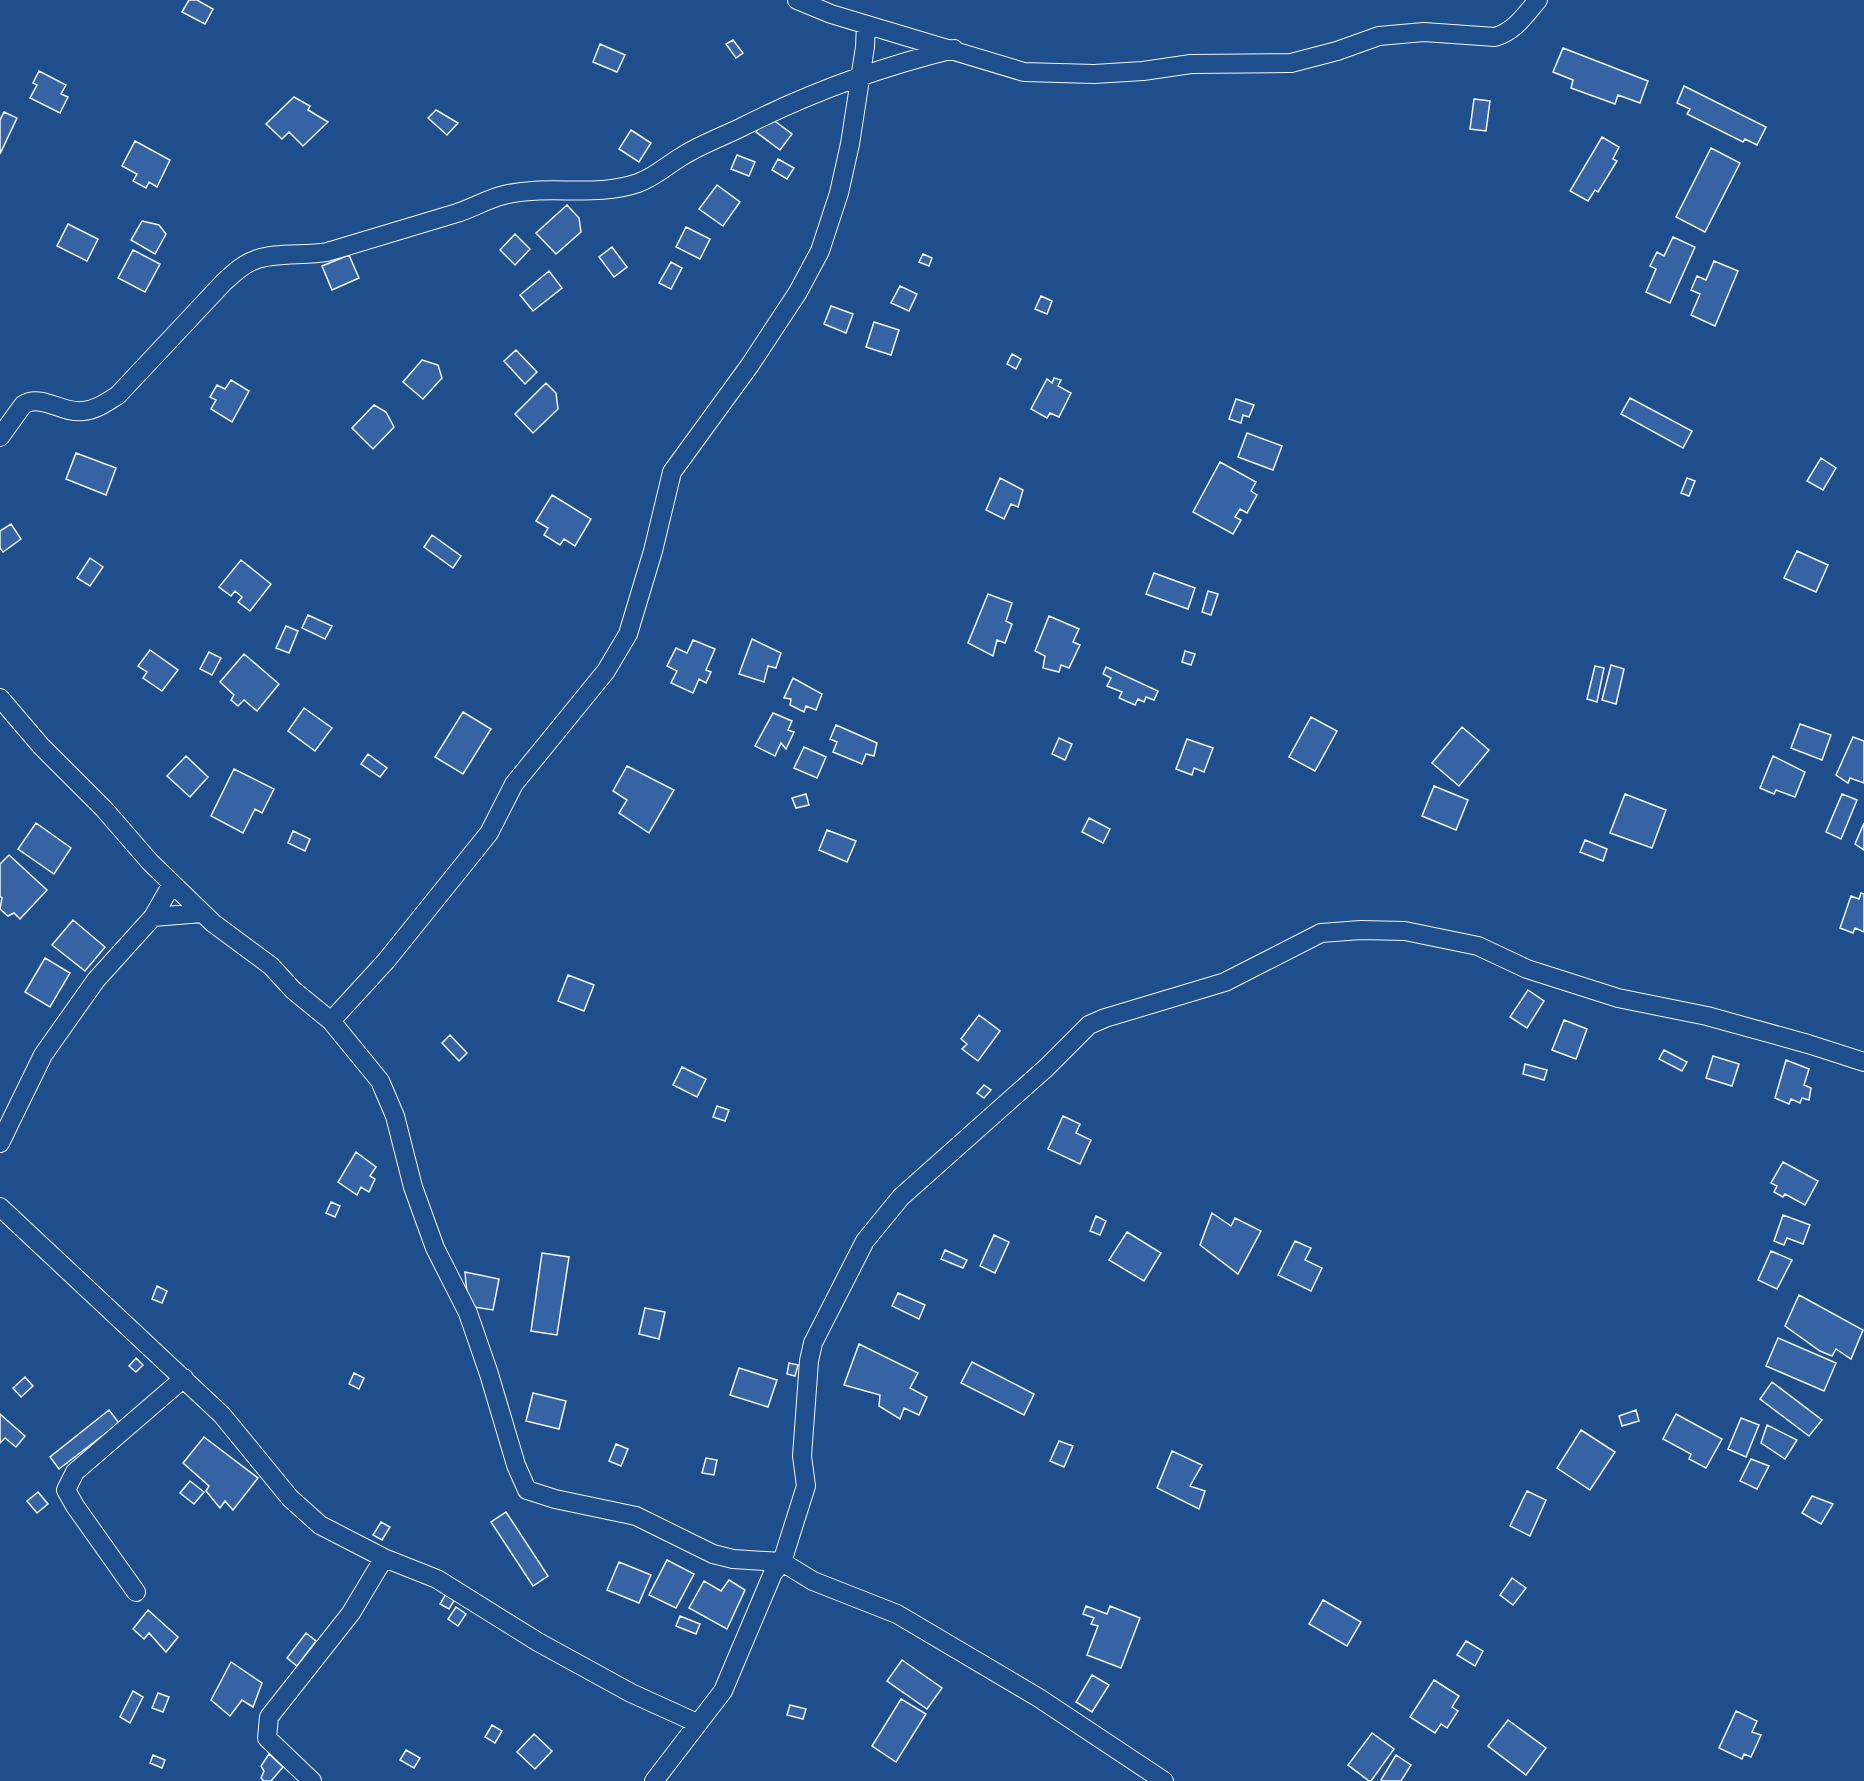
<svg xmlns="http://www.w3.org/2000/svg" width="1864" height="1781" font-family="'IBM Plex Sans',sans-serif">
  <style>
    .building { fill: #3563a3; stroke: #f2f6ff; stroke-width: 1.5 }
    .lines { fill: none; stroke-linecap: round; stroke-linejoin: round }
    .minor-casing { stroke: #f2f6ff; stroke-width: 20 }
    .minor { stroke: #1f4e8c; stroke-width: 18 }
  </style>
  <rect width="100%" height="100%" fill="#1f4e8c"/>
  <path class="building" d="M189 0H197L213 9 205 24 182 12Z
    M733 40 743 53 736 58 726 44Z
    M600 44 625 55 617 72 593 62Z
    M1563 48 1648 81 1640 103 1618 95 1615 104 1571 88 1573 80 1553 72Z
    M39 71 66 85 61 94 68 97 60 113 30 98 37 85 33 83Z
    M1684 86 1766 127 1757 145 1745 139 1743 142 1687 114 1690 109 1677 103Z
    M294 97 310 106 308 110 328 122 303 146 289 132 282 139 266 124Z
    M1474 99 1490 101 1486 131 1470 129Z
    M436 110 458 123 447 135 428 118Z
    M4 112 17 118 0 154V120Z
    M768 116 792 134 780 150 756 132Z
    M631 130 651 143 639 162 619 149Z
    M1602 137 1619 147 1613 159 1617 161 1598 192 1595 190 1588 201 1570 191Z
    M135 141 170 160 157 187 149 182 146 188 133 181 137 174 122 166Z
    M1711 148 1740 163 1705 232 1676 217Z
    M737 155 755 162 749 176 731 169Z
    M778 159 794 168 787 179 772 170Z
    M717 185 740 202 723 226 699 209Z
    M567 205 579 218 581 232 556 254 536 233Z
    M142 221 159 225 166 234 155 254 131 240Z
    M68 224 98 239 87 261 57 246Z
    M686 227 710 239 700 259 676 247Z
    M515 234 530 249 515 265 500 250Z
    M1673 237 1695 247 1670 303 1646 292 1656 269 1650 266 1657 252 1664 256Z
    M612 247 627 267 614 277 599 257Z
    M133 250 160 264 145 292 118 278Z
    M923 254 932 258 929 266 919 262Z
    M349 255 359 278 332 290 322 266Z
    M1714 261 1738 271 1715 326 1691 315 1700 294 1691 290 1697 276 1706 280Z
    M671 262 682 268 671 289 659 283Z
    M549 271 562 288 533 311 520 295Z
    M900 286 917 294 909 311 891 303Z
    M1041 296 1052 301 1047 314 1035 309Z
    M831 306 853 314 846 333 824 324Z
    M874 322 899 330 891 355 866 347Z
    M516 350 537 372 525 384 504 361Z
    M1012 354 1021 359 1016 369 1007 364Z
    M422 360 438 365 442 378 423 399 403 382Z
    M1054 378 1061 380 1058 386 1071 393 1059 417 1050 413 1047 418 1031 409 1047 379 1052 383Z
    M231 380 249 391 232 422 211 409 216 400 210 397 217 385 225 389Z
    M546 383 556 393 558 409 533 433 515 414Z
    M1630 398 1692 431 1683 448 1621 414Z
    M1236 399 1254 405 1249 417 1243 415 1241 423 1229 419Z
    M374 405 386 412 394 427 373 449 352 428Z
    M1247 433 1282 446 1273 470 1238 457Z
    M76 453 116 468 106 495 66 479Z
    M1821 458 1836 468 1823 490 1807 481Z
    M1220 462 1256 482 1251 491 1257 495 1247 513 1240 509 1235 517 1241 520 1233 534 1193 512Z
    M1000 478 1023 490 1018 507 1011 504 1004 519 986 510Z
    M1687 478 1695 481 1689 496 1681 493Z
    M552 495 591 519 575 546 564 539 560 545 544 535 548 528 536 521Z
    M11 524 21 539 3 552 0 548V531Z
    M432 535 461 556 453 568 424 547Z
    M1797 551 1828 565 1816 592 1784 578Z
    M90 558 103 567 90 586 77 578Z
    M241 560 271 584 250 611 238 602 242 597 235 591 231 596 219 587Z
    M1154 573 1195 588 1188 609 1146 594Z
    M1208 591 1218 594 1211 615 1202 612Z
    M988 594 1012 603 1006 621 1012 624 1005 643 997 640 993 656 968 643Z
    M308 615 332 626 325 639 302 628Z
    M1049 616 1079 629 1073 642 1080 645 1069 668 1061 665 1059 672 1043 668 1045 656 1035 651Z
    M286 626 298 631 289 653 276 648Z
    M752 639 781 653 776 668 768 666 764 682 739 674Z
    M693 640 715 649 706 670 711 672 706 683 699 679 693 693 671 683 677 671 667 666 676 648 687 653Z
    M150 650 178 670 162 691 143 678 147 672 138 666Z
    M1185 651 1195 654 1191 665 1182 662Z
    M209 652 221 658 212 675 200 669Z
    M244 654 279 684 257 711 244 700 238 706 231 700 234 695 220 682Z
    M1611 665 1624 669 1616 704 1602 700Z
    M1595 666 1604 668 1597 702 1587 699Z
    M1106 667 1158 691 1154 700 1146 697 1144 702 1138 699 1135 705 1119 698 1122 692 1107 686 1111 678 1103 674Z
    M793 678 822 694 816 710 806 706 804 712 790 705 791 699 784 698Z
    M304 708 332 728 315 751 288 731Z
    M463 712 491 729 463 774 435 757Z
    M773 713 792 721 788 730 794 732 786 749 781 743 775 756 755 746Z
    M1311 717 1337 731 1315 771 1289 757Z
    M1800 724 1831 735 1822 760 1791 748Z
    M836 725 877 743 874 756 866 754 862 764 833 752 837 742 830 739Z
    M1462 727 1489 750 1459 786 1432 763Z
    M1853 737 1864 741V783L1850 778 1848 783 1836 775Z
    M1059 738 1072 744 1065 760 1052 754Z
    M1187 739 1213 748 1204 772 1194 768 1192 775 1176 769Z
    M804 747 826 757 817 778 794 768Z
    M368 754 387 768 380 777 361 764Z
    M186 756 208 777 190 797 167 776Z
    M1773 756 1805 772 1795 797 1776 790 1774 794 1760 788Z
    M627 766 674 790 649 833 619 813 627 800 613 791Z
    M234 769 274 789 262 813 255 809 243 833 211 816Z
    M1434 786 1468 800 1456 830 1422 816Z
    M806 794 809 805 796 808 792 798Z
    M1625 794 1666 810 1652 848 1610 833Z
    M1842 794 1857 800 1841 839 1826 832Z
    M1089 818 1110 829 1103 843 1082 832Z
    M36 823 71 848 54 874 18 849Z
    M1864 823V850L1855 844Z
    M827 830 856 841 847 862 819 850Z
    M293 831 310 839 305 851 288 843Z
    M1585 840 1607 849 1603 861 1580 852Z
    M9 855 47 890 20 919 14 913 8 916 0 909 2 898 0 896V864Z
    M1861 893 1864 894V932L1855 928 1853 933 1840 928 1851 896 1859 899Z
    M73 920 105 947 85 971 52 945Z
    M45 958 70 973 50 1007 25 992Z
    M568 975 594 985 584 1011 558 1001Z
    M1528 990 1544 1001 1527 1028 1510 1017Z
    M979 1015 1000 1031 978 1061 962 1049 967 1044 961 1039Z
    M1564 1020 1587 1029 1576 1059 1552 1050Z
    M450 1035 467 1053 459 1061 442 1043Z
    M1664 1050 1687 1062 1682 1071 1659 1059Z
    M1713 1056 1739 1064 1732 1086 1706 1078Z
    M1786 1060 1809 1069 1804 1085 1811 1088 1809 1100 1802 1098 1800 1103 1791 1099 1789 1104 1775 1098Z
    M1525 1064 1547 1070 1544 1080 1523 1074Z
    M682 1067 706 1079 697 1097 673 1085Z
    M984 1085 991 1090 984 1098 977 1093Z
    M717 1106 729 1110 725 1121 713 1117Z
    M1063 1116 1080 1124 1076 1133 1091 1140 1080 1164 1048 1149Z
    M356 1152 376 1167 370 1176 375 1179 369 1192 361 1187 357 1195 338 1182Z
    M1783 1162 1818 1181 1805 1205 1785 1194 1783 1197 1774 1192 1777 1186 1771 1183Z
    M331 1202 340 1206 335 1217 326 1213Z
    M1212 1213 1231 1226 1235 1218 1261 1231 1238 1274 1200 1245Z
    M1783 1215 1810 1225 1803 1244 1787 1238 1784 1245 1774 1241Z
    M1096 1216 1106 1221 1100 1235 1090 1231Z
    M1127 1232 1161 1253 1144 1281 1109 1260Z
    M994 1235 1009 1242 995 1273 980 1266Z
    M1295 1241 1311 1248 1305 1260 1322 1268 1311 1291 1278 1275Z
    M945 1250 967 1260 963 1268 941 1259Z
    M1771 1251 1792 1260 1777 1289 1758 1280Z
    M542 1253 569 1257 557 1335 531 1331Z
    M465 1272 499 1279 493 1310 468 1306Z
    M157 1286 167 1291 162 1303 152 1299Z
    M898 1293 925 1305 919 1319 892 1306Z
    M1799 1295 1863 1330 1851 1359 1836 1349 1832 1356 1820 1351 1785 1326Z
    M645 1308 665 1312 659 1339 639 1334Z
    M1778 1338 1836 1363 1824 1391 1766 1366Z
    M859 1344 918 1373 910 1388 927 1397 919 1415 904 1408 900 1419 879 1406 880 1395 844 1385Z
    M136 1358 143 1365 136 1372 129 1366Z
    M972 1362 1034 1394 1024 1415 961 1383Z
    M789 1363 798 1365 795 1376 787 1374Z
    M739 1368 777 1380 768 1407 730 1395Z
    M354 1373 364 1378 359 1389 349 1384Z
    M25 1377 33 1386 21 1397 13 1388Z
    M1772 1382 1822 1420 1809 1436 1760 1399Z
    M533 1393 566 1401 559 1429 526 1421Z
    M109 1410 119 1423 59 1469 50 1457Z
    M1636 1410 1639 1421 1622 1426 1619 1416Z
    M0 1414 25 1436 16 1447 5 1438 0 1443Z
    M1676 1414 1722 1439 1706 1468 1689 1459 1691 1454 1663 1439Z
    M1741 1418 1759 1425 1746 1457 1728 1449Z
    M1767 1425 1797 1440 1785 1459 1761 1443Z
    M1581 1430 1615 1452 1590 1490 1557 1468Z
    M204 1437 258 1478 233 1510 225 1501 220 1508 206 1491 209 1486 183 1463Z
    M1059 1441 1073 1446 1064 1467 1050 1461Z
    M616 1444 628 1449 621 1466 609 1461Z
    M1172 1451 1202 1465 1190 1486 1205 1491 1199 1509 1157 1488Z
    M706 1458 717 1460 714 1475 702 1473Z
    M1751 1459 1769 1466 1757 1489 1740 1481Z
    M190 1481 204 1492 194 1504 180 1493Z
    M1527 1491 1546 1500 1530 1536 1510 1526Z
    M38 1492 48 1504 37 1513 27 1501Z
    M1812 1496 1833 1504 1821 1524 1802 1513Z
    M506 1512 548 1576 533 1586 491 1522Z
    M381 1522 390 1527 382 1540 373 1535Z
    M667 1560 694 1574 676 1608 649 1595Z
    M619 1562 651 1575 639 1603 607 1590Z
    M1512 1578 1526 1588 1513 1605 1500 1595Z
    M729 1580 745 1590 727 1629 689 1608 704 1581 721 1591Z
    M446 1594 455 1599 449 1609 440 1604Z
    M1323 1600 1361 1622 1347 1646 1309 1624Z
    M1086 1606 1107 1614 1110 1606 1140 1618 1121 1668 1087 1655 1098 1626 1091 1624 1094 1618 1083 1614Z
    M456 1607 466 1614 458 1626 448 1619Z
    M148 1610 178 1637 166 1652 149 1633 144 1639 133 1629Z
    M680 1616 700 1624 696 1634 676 1626Z
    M306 1633 316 1641 297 1666 287 1658Z
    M1466 1641 1483 1651 1475 1666 1457 1655Z
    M902 1660 942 1688 927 1709 887 1681Z
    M231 1662 262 1683 253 1707 242 1700 230 1716 211 1700Z
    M1092 1675 1109 1685 1092 1712 1076 1702Z
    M1434 1680 1459 1696 1452 1707 1458 1711 1447 1728 1441 1724 1435 1733 1410 1717Z
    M133 1691 143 1697 130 1723 120 1717Z
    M158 1693 169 1697 163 1712 152 1708Z
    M901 1699 926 1714 896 1762 872 1746Z
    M790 1705 806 1709 803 1719 787 1715Z
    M1736 1711 1757 1721 1752 1732 1761 1735 1751 1757 1744 1754 1742 1759 1719 1748Z
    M1508 1720 1546 1748 1526 1775 1488 1746Z
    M492 1725 502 1731 495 1743 485 1737Z
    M1372 1733 1394 1749 1371 1781H1369L1348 1765Z
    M534 1734 552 1751 535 1769 517 1752Z
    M406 1750 420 1758 414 1768 400 1760Z
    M269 1754 283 1767 271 1781H264L261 1778 264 1771 261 1766Z
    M153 1755 165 1760 162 1768 150 1763Z
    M1396 1755 1411 1765 1401 1781H1383L1381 1780Z"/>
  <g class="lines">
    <defs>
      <path id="minor" d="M797 0 831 14 1024 72 1094 74 1143 71 1191 64 1291 63 1337 51 1379 36 1424 32 1495 37C1515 31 1525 15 1538 0
        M0 437 23 405C41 393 62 414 83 411 96 410 107 402 118 395L224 282C233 274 243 264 255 260 274 252 305 256 327 252 371 239 414 226 457 213 473 208 487 199 504 195 548 184 595 198 638 183 655 177 666 166 681 157 699 145 722 137 742 127 809 93 880 67 954 49
        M0 698 41 746 104 809 150 862 213 923 271 966 293 990 331 1021 380 1081 395 1116 413 1187 435 1248 468 1313 489 1374 516 1465 527 1490 555 1499 636 1516 713 1554 733 1559 782 1562 813 1581 897 1614 1039 1698 1164 1781
        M153 917 202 913
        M331 1021 386 961 489 833 514 784 606 671 628 634 653 551 672 472 750 365 798 292 820 251 839 193 850 144 865 47 866 25
        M0 1143 43 1055 96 980 153 917 172 884
        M0 1207 222 1415 290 1498 320 1525 384 1558 437 1579 538 1642 631 1693 697 1723
        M136 1592 75 1506 66 1490 75 1472 184 1378
        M312 1781 267 1738 269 1717 351 1613 384 1558
        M654 1781 723 1691 773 1573 782 1562 806 1486 802 1456 809 1361 813 1343 865 1241 901 1197 1046 1068 1089 1025 1105 1018 1225 982 1321 933 1361 930 1405 931 1478 946 1527 969 1618 998 1707 1016 1808 1044 1864 1062"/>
    </defs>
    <use href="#minor" class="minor-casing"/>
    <use href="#minor" class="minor"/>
  </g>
</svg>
